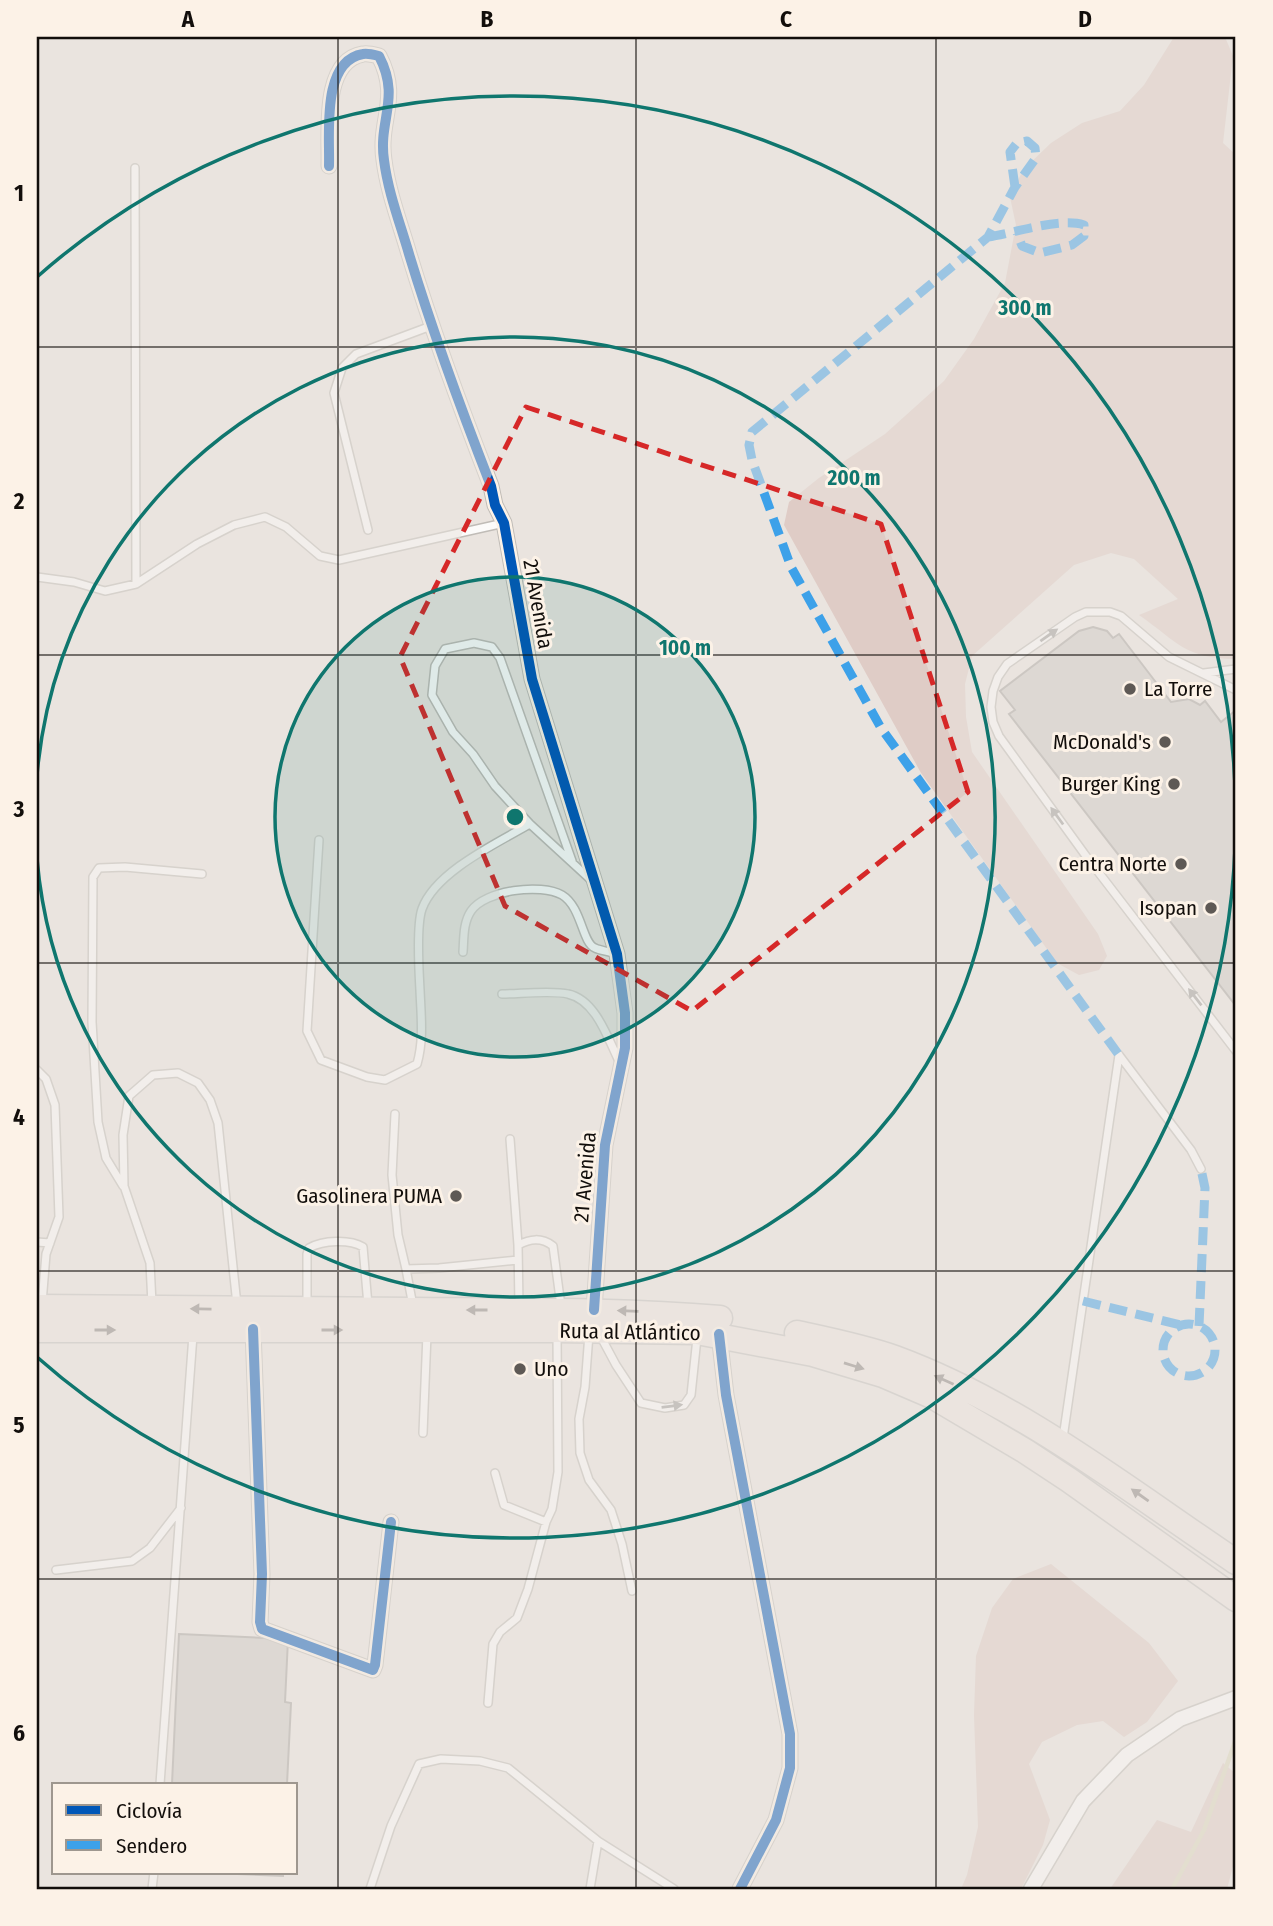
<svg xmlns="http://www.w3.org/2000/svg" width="1273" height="1926" font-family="'Fira Sans Condensed',sans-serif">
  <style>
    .green { fill: #dfccc6 }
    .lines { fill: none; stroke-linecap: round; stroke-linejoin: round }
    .stream { stroke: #dbd7bd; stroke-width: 4.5 }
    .building { fill: #cecac6; stroke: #a9a5a1; stroke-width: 2 }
    .lane-casing { stroke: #c0bcb7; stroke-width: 10 }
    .street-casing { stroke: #c0bcb7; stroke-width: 17 }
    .highway-casing { stroke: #c4c1be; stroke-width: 27 }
    .lane { stroke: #fcfbfa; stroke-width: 7 }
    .street { stroke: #fcfbfa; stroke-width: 14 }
    .highway { stroke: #ede4df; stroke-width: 24 }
    .quiet { stroke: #3da1e9; stroke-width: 9; stroke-dasharray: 18 9; stroke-linecap: butt }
    .cycleway-casing { stroke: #fcf2e7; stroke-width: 15 }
    .cycleway { stroke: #0057b8; stroke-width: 10 }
    .oneway { fill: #9e9c9a }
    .oneway2 { fill: #8a8480 }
    .marked { fill: none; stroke: #d62828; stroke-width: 5; stroke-dasharray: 14 9; stroke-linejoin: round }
    .grid { fill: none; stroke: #120e0b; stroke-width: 2; stroke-opacity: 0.55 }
    .ring { fill: none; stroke: #0f766e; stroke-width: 3.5 }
    .poi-dot { fill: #5e5955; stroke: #fcf2e7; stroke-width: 2.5 }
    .labels { text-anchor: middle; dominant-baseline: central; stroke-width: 6; stroke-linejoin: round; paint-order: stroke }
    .street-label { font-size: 21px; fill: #120e0b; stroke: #fcf2e7 }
    .poi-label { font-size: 21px; fill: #120e0b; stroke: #fcf2e7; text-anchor: end }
    .centre { fill: #0f766e; stroke: #fcf2e7; stroke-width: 3.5 }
    .ring-label { font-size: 21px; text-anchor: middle; font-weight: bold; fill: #0f766e; stroke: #fcf2e7; stroke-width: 6; stroke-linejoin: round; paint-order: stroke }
    .neatline { fill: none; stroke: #120e0b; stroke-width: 2.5 }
    .grid-label { font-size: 23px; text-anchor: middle; font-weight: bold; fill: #120e0b }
  </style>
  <rect width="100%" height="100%" fill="#eae4df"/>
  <path class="green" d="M1174 37H1225L1233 56 1223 143 1236 155V659C1184 658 1179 643 1139 615L1178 599 1134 559 1111 553 1074 565 972 656 965 684 966 717 972 752 1098 934 1107 956 1099 970 1079 975 1057 963 921 773 784 525 789 502 819 478 885 434 944 381 974 339 1005 283 1016 225 1010 197 1023 170 1051 143 1082 123 1120 111 1144 85Z
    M1051 1564 1149 1643 1178 1681 1147 1722 1124 1737 1103 1721 1077 1725 1042 1742 1029 1764 1050 1820 1043 1845 1021 1889H961L967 1875 978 1827 974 1715 976 1656 992 1608 1013 1579Z
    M1223 1763 1236 1774V1855L1227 1889H1110L1157 1820 1191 1832Z"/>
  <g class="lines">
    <path class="stream" d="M1172 1889 1204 1830 1236 1739"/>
  </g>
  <path class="building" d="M1093 627 1107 631 1113 638 1119 634 1171 702 1189 699 1200 705 1205 701 1221 722 1236 710V1006L1009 714 1015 710 1000 691 1079 631Z
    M179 1634 288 1639 285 1702 291 1703 287 1784H172Z
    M189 1872H283V1876Z"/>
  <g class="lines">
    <defs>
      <path id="lane" d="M135 168 136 584
        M368 530 334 393 342 368 356 354 431 326
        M37 577 74 582 105 591 136 584 197 544 234 525 265 517 286 527 320 556 339 560 504 523
        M1204 673 1236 669
        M1236 690 1169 657 1121 616 1110 612H1086L1075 617 1007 664 998 677 993 691 991 707 993 722 999 736 1086 856 1236 1051
        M319 840 307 1031 321 1060 367 1077 385 1080 417 1064C424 1040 421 1015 420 990 419 971 416 926 422 909 435 872 497 843 530 824
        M572 861 500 658 492 647 474 643 445 649 435 666 432 695 453 732 473 754 495 786 530 824 591 880
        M463 952C464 938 463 923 471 911 485 890 541 883 562 895 582 907 582 943 595 948 601 951 609 951 616 954
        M502 994C519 994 552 990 568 994 596 1000 608 1039 619 1061
        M1119 1055 1191 1150 1201 1169
        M37 1070 46 1079 55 1105 59 1217 46 1254 42 1303
        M395 1114 392 1175 398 1235 406 1269
        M510 1139 518 1245
        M123 1186 106 1158 98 1122 92 1022 93 877 99 868 125 867 202 874
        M37 1242 50 1243
        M152 1304 150 1263 124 1186 123 1135 129 1096 153 1075 178 1073 198 1083 210 1100 218 1123 237 1305
        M307 1306V1254L309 1248C323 1240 350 1239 363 1247L368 1305
        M413 1306 406 1269 439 1268 518 1260
        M519 1306 518 1245C530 1239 541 1237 553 1246L561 1306
        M589 1334 585 1387 579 1419 580 1453 589 1480 611 1510 622 1544 632 1591
        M601 1337 616 1365 641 1403 665 1408 684 1405 691 1395 697 1338
        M423 1433 427 1334
        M1063 1438 1119 1055
        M495 1473 504 1505 546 1522
        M56 1570 132 1561 150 1548 181 1508
        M488 1703 493 1644 500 1632 517 1618 528 1589 546 1522 552 1509 558 1472 557 1334
        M160 1784 193 1335
        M152 1889 154 1872
        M370 1889 391 1826 419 1764 441 1759 480 1761 508 1768 598 1841 674 1889
        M590 1889 598 1841"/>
      <path id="street" d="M329 166C330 134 321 61 363 54 368 53 375 55 379 56 401 98 378 120 384 160 388 192 400 223 409 254 433 333 461 409 491 486L495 505 504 523 532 679 617 954 625 1013V1048L605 1145 594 1310
        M253 1329 262 1574 260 1622 262 1629 373 1670 375 1665 391 1522
        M719 1334 726 1395 790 1734V1768L776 1820 740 1889
        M1031 1889 1083 1801 1127 1755 1180 1719 1236 1698"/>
      <path id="highway" d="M37 1307C162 1308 288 1309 413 1310 516 1311 617 1309 720 1318
        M37 1330H558L697 1332 813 1354 883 1375 932 1396 1025 1451 1069 1480 1236 1599
        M797 1333C829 1340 864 1347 895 1358 1020 1404 1127 1489 1236 1562"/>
    </defs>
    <use href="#lane" class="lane-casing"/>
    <use href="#street" class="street-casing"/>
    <use href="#highway" class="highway-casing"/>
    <use href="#lane" class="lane"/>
    <use href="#street" class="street"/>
    <use href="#highway" class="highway"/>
    <path class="quiet" d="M1015 187 1010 152 1017 143 1027 141 1035 148 1036 158 1015 187 988 237 752 432 749 445 752 460 791 567 881 728 1119 1055
      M988 237C1015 233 1060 217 1084 225V236L1072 245 1040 253 1022 246 1017 233
      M1083 1301 1181 1325
      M1163 1350a26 26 0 1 1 52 0a26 26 0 1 1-52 0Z
      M1199 1326 1205 1188 1201 1169"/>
    <defs>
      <path id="cycleway" d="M329 166C330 134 321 61 363 54 368 53 375 55 379 56 401 98 378 120 384 160 388 192 400 223 409 254 433 333 461 409 491 486L495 505 504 523 532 679 617 954 625 1013V1048L605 1145 594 1310
        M253 1329 262 1574 260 1622 262 1629 373 1670 375 1665 391 1522
        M719 1334 726 1395 790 1734V1768L776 1820 740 1889"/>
    </defs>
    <use href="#cycleway" class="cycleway-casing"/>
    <use href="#cycleway" class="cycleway"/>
  </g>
  <defs><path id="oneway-solid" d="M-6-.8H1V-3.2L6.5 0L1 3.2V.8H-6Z" transform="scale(1.75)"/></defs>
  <g class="oneway">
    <use href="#oneway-solid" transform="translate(1049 635) rotate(-35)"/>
    <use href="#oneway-solid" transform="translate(1057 816) rotate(-126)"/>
    <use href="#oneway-solid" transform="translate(1195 997) rotate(-128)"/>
    <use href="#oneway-solid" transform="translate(672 1406) rotate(-7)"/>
  </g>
  <g class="oneway2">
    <use href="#oneway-solid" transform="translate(201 1309) rotate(-179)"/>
    <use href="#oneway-solid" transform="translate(477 1310) rotate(180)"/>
    <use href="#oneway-solid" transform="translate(628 1311) rotate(-178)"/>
    <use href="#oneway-solid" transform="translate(105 1330)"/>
    <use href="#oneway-solid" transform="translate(332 1330)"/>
    <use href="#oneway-solid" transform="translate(854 1366) rotate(17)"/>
    <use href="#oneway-solid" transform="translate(944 1380) rotate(-156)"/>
    <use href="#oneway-solid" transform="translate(1140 1495) rotate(-145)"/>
  </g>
  <path d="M0 0H1273V1926H0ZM526 407 881 524 968 792 692 1011 505 906 400 657Z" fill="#eae4df" fill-opacity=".55" fill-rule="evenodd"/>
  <path class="marked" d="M526 407 881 524 968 792 692 1011 505 906 400 657Z"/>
  <path class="grid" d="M338 37V1889M636 37V1889M936 37V1889M37 347H1236M37 655H1236M37 963H1236M37 1271H1236M37 1579H1236"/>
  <circle cx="515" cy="817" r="240" fill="#0f766e" fill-opacity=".12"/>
  <g class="ring">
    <circle cx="515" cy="817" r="240"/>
    <path d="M37 775A480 480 0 1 1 37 859"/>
    <path d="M37 277A721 721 0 1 1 37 1357"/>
  </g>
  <g class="poi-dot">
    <circle cx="1130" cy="689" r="7"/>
    <circle cx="1165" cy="742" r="7"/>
    <circle cx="1174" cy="784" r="7"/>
    <circle cx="1181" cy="864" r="7"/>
    <circle cx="1211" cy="908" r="7"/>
    <circle cx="456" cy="1196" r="7"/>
    <circle cx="520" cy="1369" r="7"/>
  </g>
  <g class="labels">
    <g class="street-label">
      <text transform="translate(538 604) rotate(80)">21 Avenida</text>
      <text transform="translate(585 1177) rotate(-85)">21 Avenida</text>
      <text transform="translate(630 1332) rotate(1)">Ruta al Atlántico</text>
    </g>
    <g class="poi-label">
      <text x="1144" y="689" text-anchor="start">La Torre</text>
      <text x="1151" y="742">McDonald's</text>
      <text x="1160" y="784">Burger King</text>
      <text x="1167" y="864">Centra Norte</text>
      <text x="1197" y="908">Isopan</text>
      <text x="442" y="1196">Gasolinera PUMA</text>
      <text x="534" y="1369" text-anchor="start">Uno</text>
    </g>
  </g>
  <circle cx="515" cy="817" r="10" class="centre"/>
  <g class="ring-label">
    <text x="1025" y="315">300 m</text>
    <text x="854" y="485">200 m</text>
    <text x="685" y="655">100 m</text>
  </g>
  <rect width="1273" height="1926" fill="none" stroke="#fcf2e7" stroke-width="77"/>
  <rect x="52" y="1783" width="245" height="91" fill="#fcf2e7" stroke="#9e978f" stroke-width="2"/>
  <rect x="66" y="1805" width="35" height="10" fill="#0057b8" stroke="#9e978f" stroke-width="2"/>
  <text x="116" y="1818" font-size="21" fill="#120e0b">Ciclovía</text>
  <rect x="66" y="1840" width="35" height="10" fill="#3da1e9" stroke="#9e978f" stroke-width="2"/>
  <text x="116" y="1853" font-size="21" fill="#120e0b">Sendero</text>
  <rect x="38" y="38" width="1196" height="1850" class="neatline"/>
  <g class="grid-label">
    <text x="188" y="27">A</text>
    <text x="487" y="27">B</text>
    <text x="786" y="27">C</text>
    <text x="1085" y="27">D</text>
    <text x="19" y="201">1</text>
    <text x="19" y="509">2</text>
    <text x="19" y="817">3</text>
    <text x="19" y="1125">4</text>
    <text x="19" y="1433">5</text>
    <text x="19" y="1741">6</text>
  </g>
</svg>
